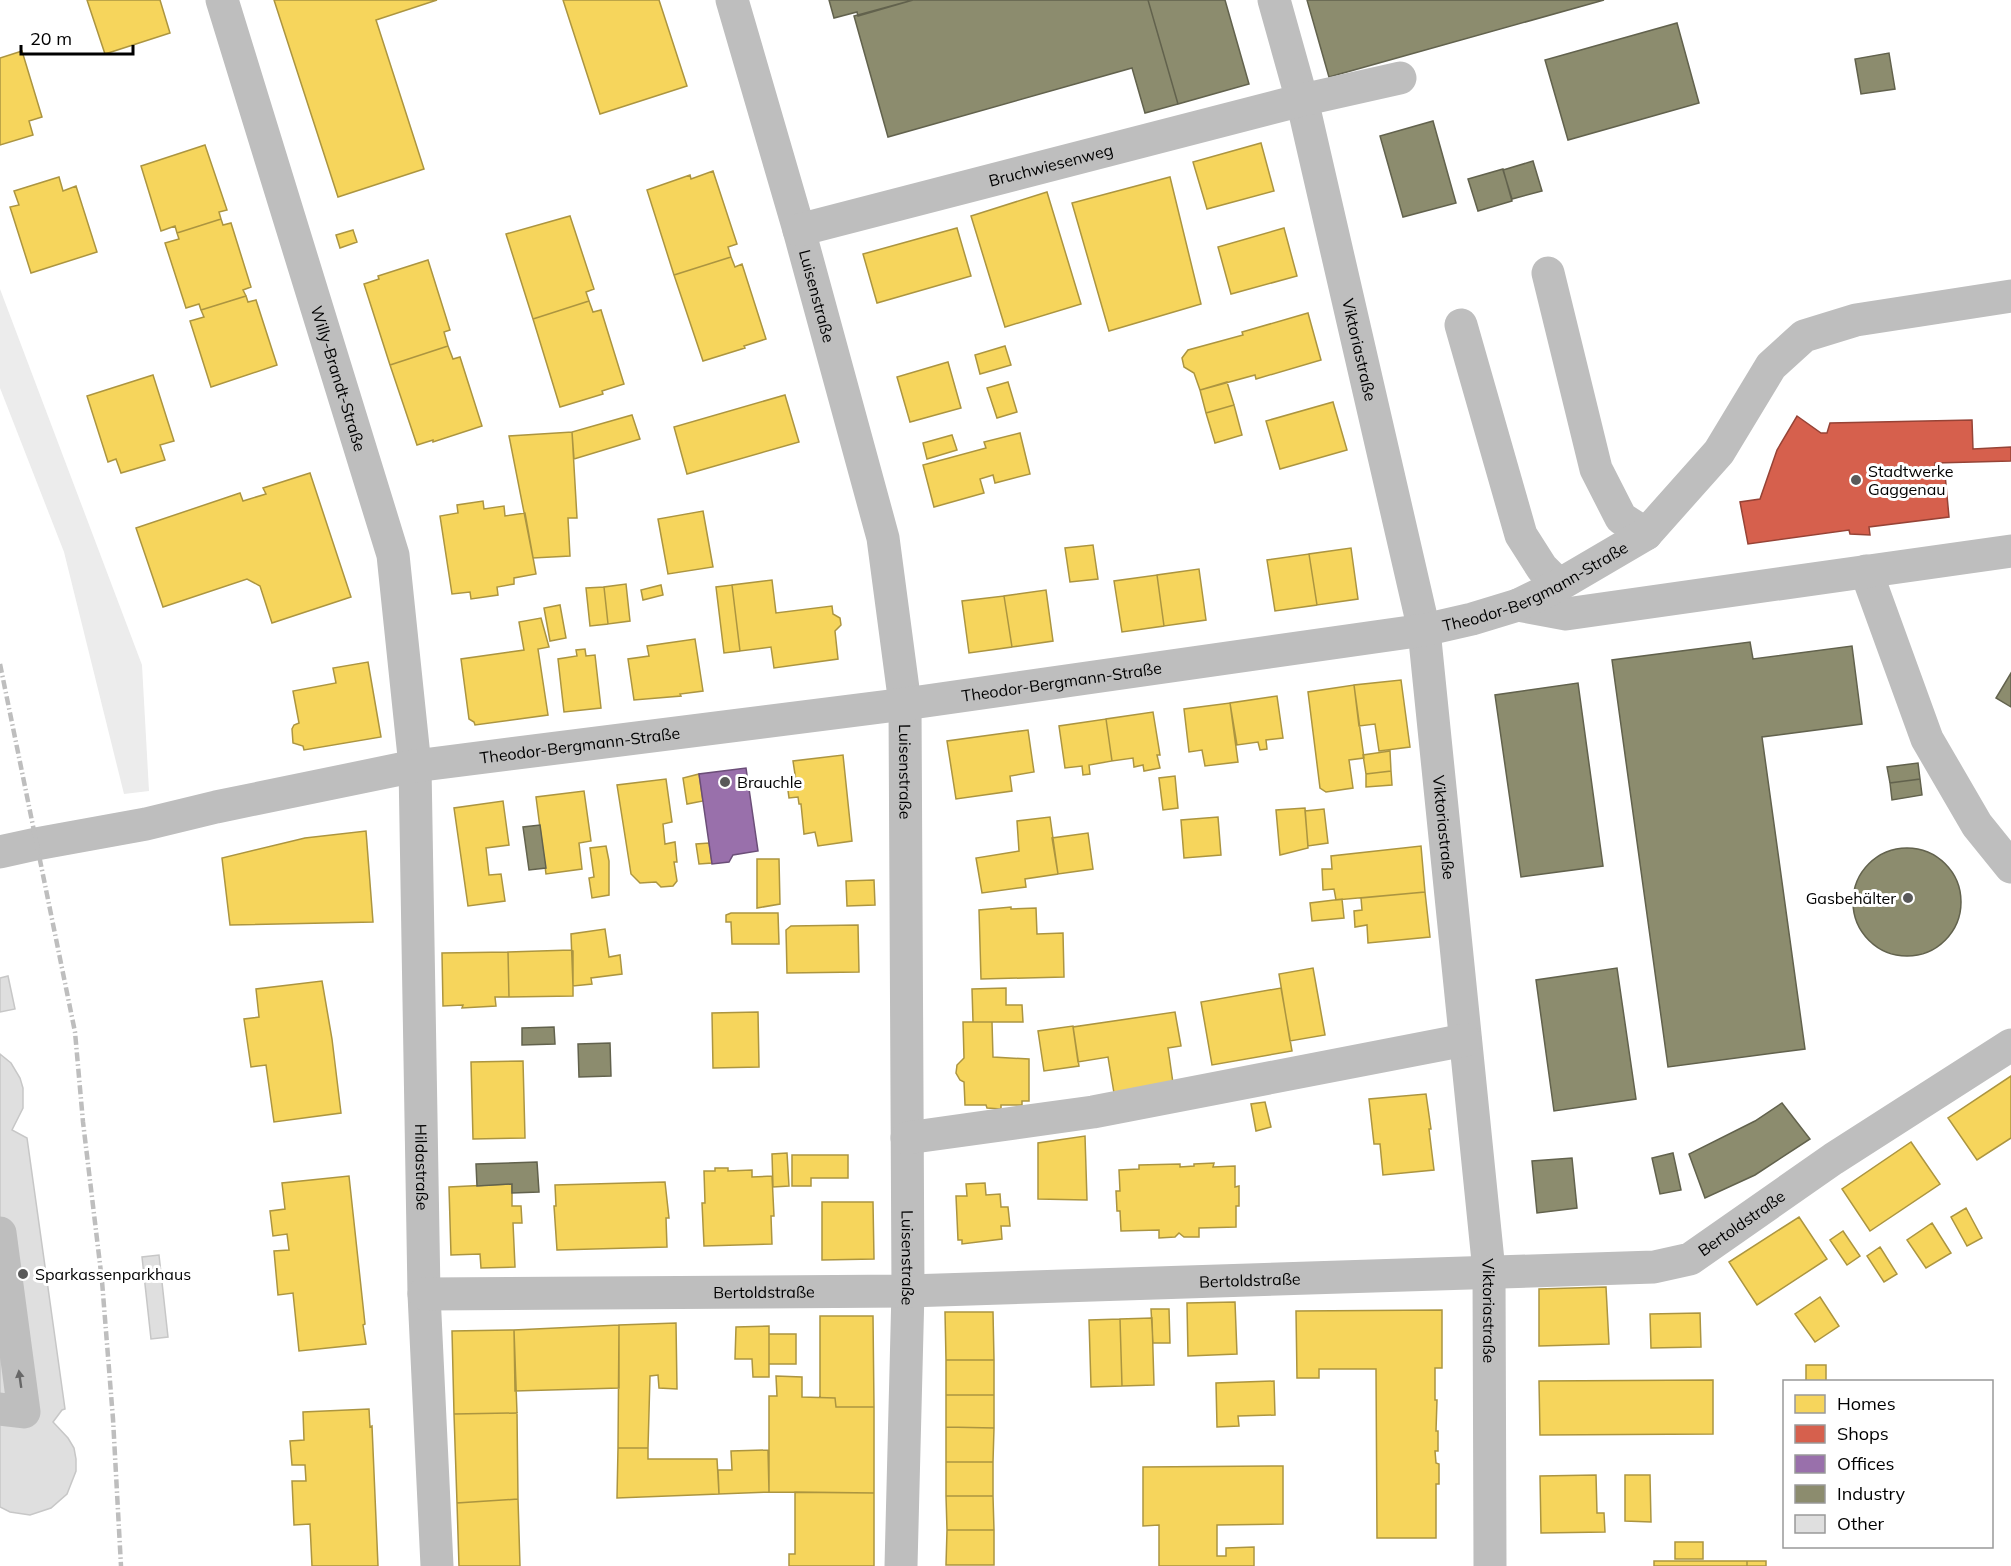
<svg xmlns="http://www.w3.org/2000/svg" width="2011" height="1566" font-family="Mulish,sans-serif">
  <style>
    .green { fill: #ececec }
    .homes { fill: #f6d55c; stroke: #ac9540; stroke-width: 1.5 }
    .shops { fill: #d6604d; stroke: #964336; stroke-width: 1.5 }
    .offices { fill: #9970ab; stroke: #6b4e78; stroke-width: 1.5 }
    .industry { fill: #8c8c6e; stroke: #62624d; stroke-width: 1.5 }
    .building { fill: #dfdfdf; stroke: #c7c7c7; stroke-width: 1.5 }
    .lines { fill: none; stroke-linecap: round; stroke-linejoin: round }
    .minor { stroke: #bebebe; stroke-width: 33 }
    .rail { stroke: #bebebe; stroke-width: 4.5; stroke-dasharray: 9 3 1.5 3; stroke-linecap: butt }
    .oneway { fill: #686868 }
    .poi-dot { fill: #595959; stroke: #fff; stroke-width: 2 }
    .labels { text-anchor: middle; dominant-baseline: central; stroke-width: 6; stroke-linejoin: round; paint-order: stroke }
    .street-label { font-size: 16px; fill: #000; stroke: #fff }
    .poi-label { font-size: 16px; fill: #000; stroke: #fff; text-anchor: start }
  </style>
  <rect width="100%" height="100%" fill="#fff"/>
  <path class="green" d="M0 289 142 665 149 791 124 794 64 552 0 388Z"/>
  <path class="homes" d="M87 0H160L170 33 105 54Z
    M274 0H437L376 20 424 169 338 197Z
    M563 0H659L687 86 600 114Z
    M22 51 42 117 29 121 33 135 0 145V58Z
    M1261 143 1274 191 1207 209 1193 162Z
    M205 145 227 210 219 212 221 219 177 233 175 226 161 231 141 166Z
    M713 171 737 244 728 247 731 257 674 275 647 190 690 175 691 179Z
    M59 177 63 191 76 186 97 252 31 273 10 207 19 205 14 191Z
    M1170 177 1201 304 1109 331 1072 203Z
    M1047 192 1081 304 1005 327 971 216Z
    M570 216 594 289 586 292 589 301 533 319 506 234Z
    M221 219 223 225 231 223 251 287 243 290 246 296 201 310 199 304 186 308 165 243 179 239 177 233Z
    M957 228 971 276 877 303 863 254Z
    M1284 228 1297 276 1231 294 1218 247Z
    M353 230 357 242 340 248 336 235Z
    M731 257 735 267 742 264 766 339 744 346 745 348 703 361 674 275Z
    M428 260 450 330 444 332 448 346 390 365 364 284 379 279 378 276Z
    M246 296 248 302 256 300 277 365 211 387 190 321 204 317 201 310Z
    M589 301 593 312 601 310 624 384 602 391 603 394 560 407 533 319Z
    M1308 313 1321 360 1256 379 1255 375 1200 390 1194 373 1184 367 1182 358 1188 350 1243 335 1242 332Z
    M448 346 453 359 460 357 482 426 433 442V440L417 445 390 365Z
    M1005 346 1011 365 980 374 975 355Z
    M948 362 961 408 910 422 897 377Z
    M153 375 174 441 160 445 165 460 121 473 116 459 108 462 87 396Z
    M1008 382 1017 412 997 418 987 388Z
    M1227 382 1234 405 1206 413 1200 390Z
    M785 395 799 442 687 474 674 427Z
    M1333 402 1347 450 1280 469 1266 421Z
    M1234 405 1242 435 1215 443 1206 413Z
    M632 415 640 439 574 459 572 432Z
    M572 432 577 518H568L570 556 533 558 509 436Z
    M1020 433 1030 474 995 483 993 475 980 479 984 493 934 507 923 465 986 448 984 442Z
    M952 435 957 450 927 459 923 443Z
    M310 473 351 597 272 623 260 586 247 579 163 607 136 528 240 493 243 501 266 494 263 488Z
    M483 501 484 509 504 506 505 516 525 513 536 574 514 578V584L497 587 498 595 471 599 470 592 452 594 440 516 458 513 457 505Z
    M703 511 713 567 668 574 658 519Z
    M1093 545 1098 579 1070 582 1065 548Z
    M1351 548 1358 599 1317 605 1309 554Z
    M1309 554 1317 605 1275 611 1267 560Z
    M1199 569 1206 620 1164 626 1157 575Z
    M1157 575 1164 626 1122 632 1114 581Z
    M772 580 776 613 832 606 833 614 840 618 841 625 835 631 838 659 774 668 771 647 740 651 732 585Z
    M626 584 630 621 608 624 604 587Z
    M661 585 663 595 643 600 641 590Z
    M732 585 740 651 724 653 716 587Z
    M604 587 608 624 590 626 586 588Z
    M1046 590 1053 641 1012 647 1004 596Z
    M1004 596 1012 647 969 653 962 601Z
    M560 605 566 638 550 641 544 608Z
    M541 618 549 647 538 649 548 715 475 725 474 722 469 719 461 659 524 650 519 622Z
    M695 639 703 691 680 694 681 696 634 700 628 659 649 656 647 646Z
    M585 649 586 656 595 655 601 708 564 712 558 659 577 656 576 650Z
    M368 662 381 737 304 750 303 746 293 743 292 729 294 725 299 723 293 691 336 683 333 668Z
    M1401 680 1410 747 1379 751 1375 724 1359 726 1354 685Z
    M1354 685 1364 758 1349 760 1353 788 1326 792 1320 788 1308 692Z
    M1277 696 1283 738 1266 740 1267 749 1260 750 1258 742 1237 745 1230 703Z
    M1230 703 1238 762 1205 766 1202 750 1189 752 1184 709Z
    M1153 712 1160 755H1157L1160 768 1144 771 1143 765 1134 767 1133 758 1112 761 1106 719Z
    M1106 719 1112 761 1089 765 1090 774 1083 775 1082 766 1065 768 1059 726Z
    M1028 730 1034 772 1010 776 1012 791 956 799 947 741Z
    M1390 751 1391 771 1366 774 1363 755Z
    M843 755 852 841 818 846 815 832 804 834 801 804H799L798 797 789 798 787 783 796 781 793 761Z
    M1391 771 1392 785 1366 787V774Z
    M699 774 703 801 687 804 683 778Z
    M1175 776 1178 808 1163 810 1159 778Z
    M666 779 672 822 663 824 665 844 675 842 677 862H674L677 881 673 886 661 887 656 882 640 883 631 874 617 785Z
    M584 791 591 841 579 843 582 869 546 874 536 797Z
    M503 801 509 845 486 848 489 875 501 874 505 901 468 906 454 808Z
    M1305 808 1308 848 1280 855 1276 810Z
    M1324 809 1328 843 1308 846 1305 811Z
    M1050 817 1058 874 1025 879 1026 887 982 893 976 858 1019 851 1017 821Z
    M1218 817 1221 855 1184 858 1181 820Z
    M366 831 373 922 230 925 222 858 305 838Z
    M1088 833 1093 869 1058 874 1052 838Z
    M709 843 712 863 699 864 696 844Z
    M606 846 609 861V895L592 898 589 878 594 877 590 848Z
    M1421 846 1425 892 1336 900 1334 889 1323 890 1322 869H1332L1331 856Z
    M757 859H779L780 904 757 908Z
    M874 880 875 905 847 906 846 881Z
    M1425 892 1430 937 1368 943 1367 925 1355 927 1354 911 1362 910 1361 898Z
    M1342 899 1344 918 1312 921 1310 903Z
    M1011 907V909L1036 908 1037 934 1063 933 1064 977 981 979 979 910Z
    M731 913H778L779 944H732L731 922H726V915Z
    M858 925 859 972 787 973 786 930 791 926Z
    M605 929 609 957 620 955 622 974 591 978 592 984 573 986 571 934Z
    M571 950 573 951V996L509 997 508 952Z
    M508 952 509 997H495L496 1006 462 1008 463 1005 443 1006 442 953Z
    M1313 968 1325 1035 1290 1041 1279 974Z
    M322 981 332 1039 341 1113 274 1122 266 1065 251 1067 244 1019 259 1017 256 989Z
    M1006 988V1005H1022L1023 1022H973L972 989Z
    M1281 988 1292 1051 1212 1065 1201 1002Z
    M758 1012 759 1067 713 1068 712 1013Z
    M1175 1012 1181 1046 1168 1048 1174 1090 1115 1099 1108 1057 1078 1062 1073 1027Z
    M963 1022H992L993 1057 1029 1059V1101H1022V1105H1001V1109L987 1108 986 1105H965L964 1082 960 1080 956 1073 957 1065 964 1058Z
    M1073 1026 1079 1066 1044 1071 1038 1031Z
    M523 1061 525 1138 473 1139 471 1062Z
    M2011 1076V1138L1977 1160 1948 1118Z
    M1426 1094 1431 1129H1429L1434 1170 1383 1175 1380 1144H1374L1369 1099Z
    M1265 1102 1271 1127 1256 1131 1251 1104Z
    M1085 1136 1087 1200 1038 1199V1143Z
    M1911 1142 1940 1184 1870 1231 1842 1189Z
    M787 1153 789 1186 773 1187 772 1154Z
    M792 1155H848V1178H811V1186H792Z
    M1214 1163 1213 1167 1235 1166V1187L1239 1186V1206H1236V1227L1199 1228V1237H1184L1179 1233 1175 1237 1159 1238V1230L1121 1231 1120 1211H1117L1116 1191H1120L1119 1170 1139 1169V1165L1180 1164V1167L1194 1166V1164Z
    M715 1168H728V1171L752 1170V1177L772 1176 774 1216H771L772 1244 704 1246 702 1203H705L704 1171H715Z
    M349 1176 365 1324 363 1325 366 1344 299 1351 293 1293 278 1295 274 1251 289 1250 287 1234 273 1236 270 1211 285 1209 282 1183Z
    M665 1182 669 1218H666L667 1247 557 1250 554 1206H556L555 1185Z
    M985 1183 986 1195 1000 1194 1001 1207H1008L1010 1226H1001L1002 1239 962 1244V1240H958L956 1196H967L966 1184Z
    M512 1184V1206H521L522 1223H513L515 1267 481 1268 480 1254 451 1255 449 1187Z
    M822 1202H873L874 1259 822 1260Z
    M1966 1208 1982 1238 1967 1246 1951 1217Z
    M1799 1217 1827 1259 1757 1305 1729 1262Z
    M1932 1223 1951 1253 1926 1268 1907 1240Z
    M1843 1231 1860 1256 1847 1265 1830 1240Z
    M1880 1247 1897 1274 1884 1282 1867 1256Z
    M1606 1287 1609 1344 1539 1346V1289Z
    M1820 1297 1839 1326 1815 1342 1795 1314Z
    M1235 1302 1237 1354 1188 1356 1187 1303Z
    M1151 1309H1169L1170 1343H1153Z
    M1442 1310V1368H1435V1400H1437L1436 1431H1438V1451H1435L1436 1463 1439 1464V1484H1436V1538H1377L1376 1369H1319V1378H1297L1296 1311Z
    M945 1312H993L994 1360H946Z
    M1700 1313 1701 1347 1651 1348 1650 1314Z
    M820 1316H873L874 1407H836L835 1398H820Z
    M1152 1318 1154 1385 1122 1386 1120 1319Z
    M1120 1319 1122 1386 1091 1387 1089 1320Z
    M676 1323 677 1389 659 1388 658 1375 650 1376 648 1448H618L619 1325Z
    M619 1325V1388L515 1391 514 1330Z
    M769 1326V1377H753L752 1359H735L736 1327Z
    M514 1330 517 1413 454 1414 452 1331Z
    M769 1334H796V1364H769Z
    M946 1360H994V1395H946Z
    M1806 1365H1826V1382H1806Z
    M776 1376 802 1377V1397L835 1398 836 1407H874V1493L769 1492V1396H777Z
    M1713 1380V1434L1540 1435 1539 1381Z
    M1274 1381 1275 1415 1238 1416 1239 1426 1217 1427 1216 1383Z
    M946 1395H994V1428L946 1427Z
    M369 1409 370 1427 372 1426 378 1566H312L310 1524 294 1525 292 1481H306L305 1465H292L290 1441 304 1440 303 1412Z
    M517 1413 518 1499 457 1503 454 1414Z
    M946 1427 994 1428 993 1462H946Z
    M618 1448H648V1459H717L719 1494 617 1498Z
    M768 1450 769 1492 719 1494 718 1470H732L731 1451Z
    M946 1462H993V1496H946Z
    M1283 1466V1524L1217 1525V1556H1226V1548L1254 1547V1566H1159V1525L1143 1526V1467Z
    M1596 1475 1597 1513H1604L1605 1532 1541 1533 1540 1476Z
    M1625 1475H1650L1651 1522 1625 1521Z
    M795 1492 874 1493V1566H789V1554H795Z
    M946 1496H993L994 1530H947Z
    M518 1499 520 1566H459L457 1503Z
    M947 1530H994V1565H946Z
    M1675 1542H1703V1559H1675Z
    M1654 1561H1747V1566H1654Z
    M1747 1561H1766V1566H1747Z"/>
  <path class="shops" d="M1797 416 1821 433H1827L1830 423 1972 420 1973 449 2011 447V461L1935 463V475L1945 474 1949 517 1869 527 1870 535 1850 534 1849 530 1748 544 1740 502 1760 499 1777 450Z"/>
  <path class="offices" d="M746 768 758 851 733 855 729 862 712 864 699 774Z"/>
  <path class="industry" d="M829 0H913L858 16 857 12 834 18Z
    M913 0H1148L1178 104 1145 113 1132 68 888 137 854 16Z
    M1148 0H1225L1249 84 1178 104Z
    M1307 0H1604L1329 77Z
    M1677 23 1699 103 1568 140 1545 60Z
    M1889 53 1895 89 1861 94 1855 59Z
    M1433 121 1456 203 1403 217 1380 136Z
    M1533 161 1542 191 1512 199 1503 170Z
    M1503 169 1512 201 1478 211 1468 179Z
    M1750 642 1753 659 1852 646 1862 724 1762 737 1805 1049 1668 1067 1612 660Z
    M2011 673V707L1996 698Z
    M1578 683 1603 866 1521 877 1495 695Z
    M1918 763 1920 779 1890 783 1887 767Z
    M1920 779 1922 795 1892 800 1890 783Z
    M540 825 546 868 529 870 523 827Z
    M1853 902a54 54 0 1 1 108 0a54 54 0 1 1-108 0Z
    M1617 968 1636 1099 1554 1111 1536 980Z
    M554 1027 555 1044 522 1045V1028Z
    M610 1043 611 1076 579 1077 578 1044Z
    M1782 1103 1810 1139 1755 1175 1705 1198 1689 1154 1755 1121Z
    M1673 1153 1681 1190 1660 1194 1652 1158Z
    M1572 1158 1577 1208 1537 1213 1532 1161Z
    M537 1162 539 1192 512 1193V1184L477 1186 476 1164Z"/>
  <path class="building" d="M8 976 15 1009 0 1012V978Z
    M0 1054 11 1063 20 1078 23 1088V1108L12 1130 27 1138 65 1409 62 1410 53 1422 68 1438 74 1448 76 1459V1471L67 1494 51 1508 30 1515 10 1512 0 1507Z
    M159 1255 168 1337 151 1339 142 1257Z"/>
  <g class="lines">
    <g class="minor">
      <path id="s1" d="M222 0 393 555 415 766 424 1294 437 1566"/>
      <path id="s2" d="M732 0 799 230 883 538 905 704 908 1291 901 1566"/>
      <path id="s3" d="M1274 0 1302 100 1424 630 1489 1271 1490 1566"/>
      <path id="s4" d="M799 230 1302 100 1400 78"/>
      <path d="M1548 273 1596 469 1621 518 1646 534"/>
      <path d="M1461 325 1521 535 1542 568 1559 585"/>
      <path d="M1866 571 1927 739 1977 825 2011 867"/>
      <path d="M1518 605 1566 614 2011 551"/>
      <path id="s5" d="M0 852 36 844 146 824 216 807 415 766 905 704 1424 630 1472 619 1518 605 1559 585 1646 534 1719 452 1771 366 1804 336 1856 320 2011 296"/>
      <path d="M907 1138 1093 1112 1465 1040"/>
      <path d="M0 1233 24 1412 0 1409"/>
      <path id="s6" d="M424 1294 908 1291 1654 1267 1690 1259 1833 1159 2011 1045"/>
    </g>
    <path class="rail" d="M0 664 75 1032 83 1122 102 1281 113 1419 121 1566"/>
  </g>
  <defs><path id="oneway-solid" d="M-6-.8H1V-3.2L6.5 0L1 3.2V.8H-6Z" transform="scale(1.5)"/></defs>
  <use class="oneway" href="#oneway-solid" transform="translate(20 1379) rotate(-98)"/>
  <g class="poi-dot">
    <circle cx="1856" cy="480" r="6"/>
    <circle cx="725" cy="782" r="6"/>
    <circle cx="1908" cy="898" r="6"/>
    <circle cx="23" cy="1274" r="6"/>
  </g>
  <g class="labels">
    <g class="street-label">
      <text stroke="none"><textPath href="#s4" startOffset="260">Bruchwiesenweg</textPath></text>
      <text stroke="none"><textPath href="#s2" startOffset="308">Luisenstraße</textPath></text>
      <text stroke="none"><textPath href="#s3" startOffset="360">Viktoriastraße</textPath></text>
      <text stroke="none"><textPath href="#s1" startOffset="396">Willy-Brandt-Straße</textPath></text>
      <text stroke="none"><textPath href="#s5" startOffset="1562">Theodor-Bergmann-Straße</textPath></text>
      <text stroke="none"><textPath href="#s5" startOffset="1076">Theodor-Bergmann-Straße</textPath></text>
      <text stroke="none"><textPath href="#s5" startOffset="590">Theodor-Bergmann-Straße</textPath></text>
      <text stroke="none"><textPath href="#s2" startOffset="794">Luisenstraße</textPath></text>
      <text stroke="none"><textPath href="#s3" startOffset="846">Viktoriastraße</textPath></text>
      <text stroke="none"><textPath href="#s1" startOffset="1194">Hildastraße</textPath></text>
      <text stroke="none"><textPath href="#s6" startOffset="1330">Bertoldstraße</textPath></text>
      <text stroke="none"><textPath href="#s2" startOffset="1280">Luisenstraße</textPath></text>
      <text stroke="none"><textPath href="#s6" startOffset="826">Bertoldstraße</textPath></text>
      <text stroke="none"><textPath href="#s6" startOffset="340">Bertoldstraße</textPath></text>
      <text stroke="none"><textPath href="#s3" startOffset="1332">Viktoriastraße</textPath></text>
    </g>
    <g class="poi-label">
      <text x="1868" y="471">Stadtwerke<tspan x="1868" dy="18">Gaggenau</tspan></text>
      <text x="737" y="782">Brauchle</text>
      <text x="1896" y="898" text-anchor="end">Gasbehälter</text>
      <text x="35" y="1274">Sparkassenparkhaus</text>
    </g>
  </g>
  <rect x="1783" y="1380" width="210" height="168" fill="#ffffff" stroke="#999999" stroke-width="1.5"/>
  <rect x="1795" y="1395" width="30" height="18" fill="#f6d55c" stroke="#999999" stroke-width="1.5"/>
  <text x="1837" y="1410" font-size="18" fill="#000000">Homes</text>
  <rect x="1795" y="1425" width="30" height="18" fill="#d6604d" stroke="#999999" stroke-width="1.5"/>
  <text x="1837" y="1440" font-size="18" fill="#000000">Shops</text>
  <rect x="1795" y="1455" width="30" height="18" fill="#9970ab" stroke="#999999" stroke-width="1.5"/>
  <text x="1837" y="1470" font-size="18" fill="#000000">Offices</text>
  <rect x="1795" y="1485" width="30" height="18" fill="#8c8c6e" stroke="#999999" stroke-width="1.5"/>
  <text x="1837" y="1500" font-size="18" fill="#000000">Industry</text>
  <rect x="1795" y="1515" width="30" height="18" fill="#dfdfdf" stroke="#999999" stroke-width="1.5"/>
  <text x="1837" y="1530" font-size="18" fill="#000000">Other</text>
  <path d="M21 45v9h112v-9" fill="none" stroke="#000000" stroke-width="3"/>
  <text x="30" y="45" font-size="18" fill="#000000" stroke="#ffffff" stroke-width="4.5" paint-order="stroke">20 m</text>
</svg>
